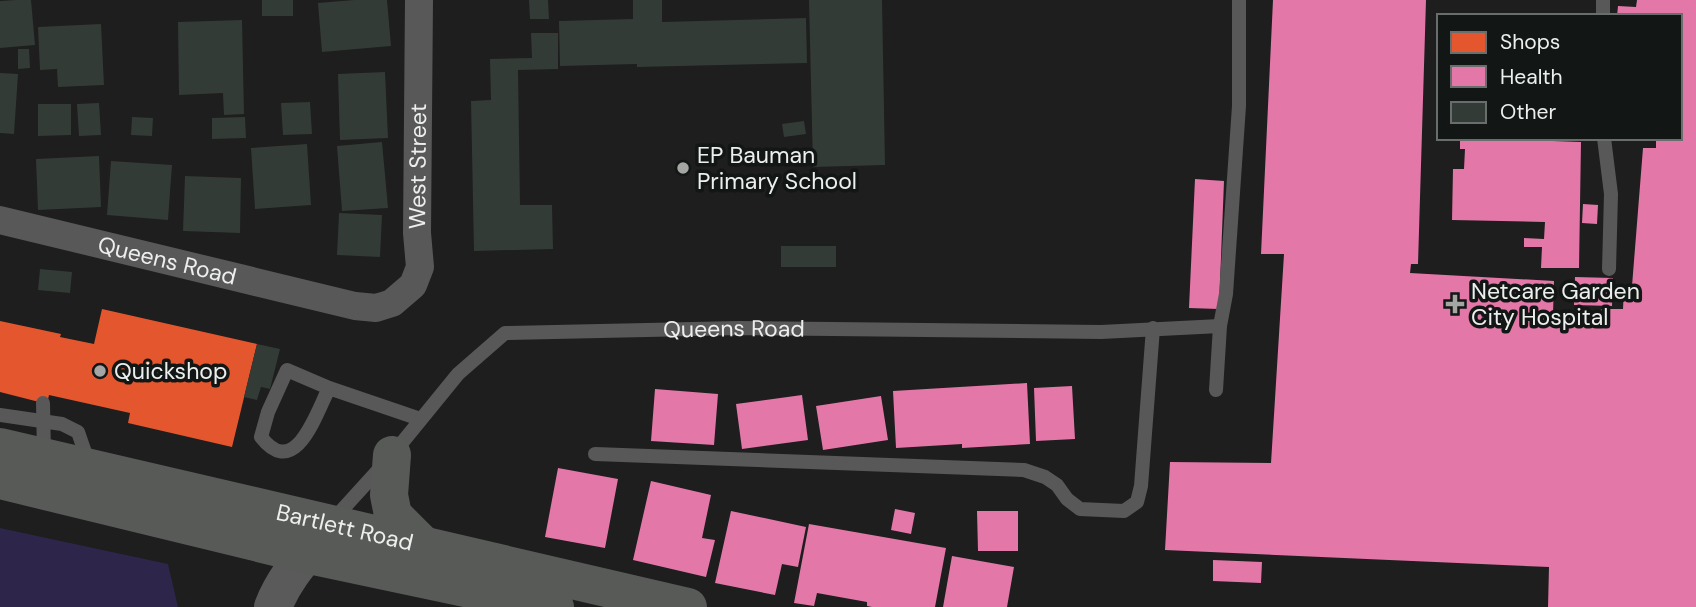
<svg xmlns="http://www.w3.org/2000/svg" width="1696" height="607" font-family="'DM Sans',sans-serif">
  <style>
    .green { fill: #2d254a }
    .shops { fill: #e4572e }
    .health { fill: #e377a8 }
    .building { fill: #333b36 }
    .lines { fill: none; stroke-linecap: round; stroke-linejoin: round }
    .service { stroke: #585858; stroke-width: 14 }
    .minor { stroke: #585858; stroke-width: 28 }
    .secondary { stroke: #595a59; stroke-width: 38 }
    .primary { stroke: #585a58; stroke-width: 38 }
    .poi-dot { fill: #a4a6a4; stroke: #121614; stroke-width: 2.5 }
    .labels { text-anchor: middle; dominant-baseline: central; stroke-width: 7; stroke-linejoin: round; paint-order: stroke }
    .poi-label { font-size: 23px; fill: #ecefed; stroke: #121614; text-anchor: start }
    .street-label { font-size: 23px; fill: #ecefed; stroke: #121614 }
  </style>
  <rect width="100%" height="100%" fill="#1d1e1d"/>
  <path class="green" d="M0 528 168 564 178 607H0Z"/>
  <path class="shops" d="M102 309 257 344 232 447 128 423 130 413 49 395 47 404 0 392V321L61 334 60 337 94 344Z"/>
  <path class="health" d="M1273 0H1426L1418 264H1411L1410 273 1554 281 1553 314 1600 316 1601 309H1623L1624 287 1632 286 1643 148H1656V138H1680V16H1617L1618 6 1636 7 1637 0H1696V607H1548L1549 567 1165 550 1170 462 1271 463 1284 254H1261Z
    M1460 138 1581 142 1579 268H1541L1542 247H1524V238L1544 239 1545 222 1452 220 1453 169H1464L1465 149H1460Z
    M1195 179 1224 181 1219 309 1189 308Z
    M1583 204 1598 205 1597 224 1582 223Z
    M1575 277 1613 278 1612 306 1574 305Z
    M1027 383 1030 444 962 448V444L896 448 893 391Z
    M1072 386 1075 439 1036 441 1034 388Z
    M655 389 718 394 714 445 651 441Z
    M802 395 808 440 742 449 736 404Z
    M881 396 888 440 823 450 816 406Z
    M558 468 618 479 605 548 545 537Z
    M651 481 711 495 702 538 715 540 706 577 633 560Z
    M895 509 915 513 911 534 891 530Z
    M731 511 806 527 798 567 782 564 775 595 715 583Z
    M977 511H1018V551H978Z
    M809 524 946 548 935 607H872L867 606V602L817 593 814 606 794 603Z
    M952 556 1014 567 1007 607H943Z
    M1213 560 1262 562 1261 583 1213 581Z"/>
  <path class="building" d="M16 0H31L35 45 0 48V1Z
    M262 0H293V16H262Z
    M354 0H387L391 46 322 52 318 3Z
    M529 0H548L549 19H530Z
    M633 0H662V22L806 18 807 63 637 67V64L560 66 559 21 633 19Z
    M809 0H882L885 165 813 167Z
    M242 20 244 114 224 115 223 93 179 95 178 22Z
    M101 24 104 85 58 87 57 69 40 70 38 27Z
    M531 33H558V69L518 70 520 205H552L553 249 474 251 471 101 491 100 490 59 532 58Z
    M18 49H29L30 68 18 69Z
    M385 72 388 138 340 140 338 74Z
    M0 73 18 74 14 134 0 133Z
    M310 102 312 134 283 135 281 103Z
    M99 103 101 135 79 136 77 104Z
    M38 104H71V135L38 136Z
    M132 117 153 118 152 136 131 135Z
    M245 117 246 138 212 139V118Z
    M804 121 806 134 784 137 782 124Z
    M382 142 388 208 342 211 337 146Z
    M307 144 311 205 255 209 251 148Z
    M99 156 101 207 38 210 36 159Z
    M111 161 172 165 168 220 107 215Z
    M185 176 241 178 240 233 183 231Z
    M339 213 382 215 380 257 337 255Z
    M781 246H836V267H781Z
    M40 269 72 272 70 293 38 290Z
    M257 344 280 349 270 389 261 387 257 400 244 397Z"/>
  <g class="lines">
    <g class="service">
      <path d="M1603 16V0"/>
      <path d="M1604 138 1611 194 1609 269"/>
      <path d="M329 388C316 414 295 481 261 437L268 412 287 370 329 388 420 419"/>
      <path d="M1216 390 1220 326 1226 294 1239 106V0"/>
      <path d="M43 403 44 454"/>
      <path d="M0 415 62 424 78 432 89 464"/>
      <path d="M595 454 1024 470 1045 477 1057 485 1067 499 1080 509 1124 511 1137 502 1141 486 1153 328"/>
      <path id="s1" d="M332 521 392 455 458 374 505 333 739 328 1101 332 1220 326"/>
    </g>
    <path class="minor" id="s2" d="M0 220 355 306 376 308 392 303 413 285 420 267 417 233 419 0"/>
    <path class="secondary" d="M273 607C285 576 306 555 326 530"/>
    <g class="primary">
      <path id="s3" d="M0 447 688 607"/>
      <path d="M392 455 389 495 393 515 423 545"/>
      <path d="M0 480 304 554 555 607"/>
    </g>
  </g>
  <g class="poi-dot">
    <circle cx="683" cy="168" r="7"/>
    <path d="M1451.5 293.5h7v7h7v7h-7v7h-7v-7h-7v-7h7z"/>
    <circle cx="100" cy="371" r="7"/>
  </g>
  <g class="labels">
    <g class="poi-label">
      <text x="697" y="155">EP Bauman<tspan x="697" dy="26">Primary School</tspan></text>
      <text x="1471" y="291">Netcare Garden<tspan x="1471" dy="26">City Hospital</tspan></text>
      <text x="114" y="371">Quickshop</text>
    </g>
    <g class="street-label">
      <text stroke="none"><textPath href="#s2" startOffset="551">West Street</textPath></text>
      <text stroke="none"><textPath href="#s2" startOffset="172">Queens Road</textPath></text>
      <text stroke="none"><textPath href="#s1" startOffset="485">Queens Road</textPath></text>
      <text stroke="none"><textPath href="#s3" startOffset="354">Bartlett Road</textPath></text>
    </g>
  </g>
  <rect x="1437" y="14" width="245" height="126" fill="#121614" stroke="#696d6b" stroke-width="2"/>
  <rect x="1451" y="32" width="35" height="21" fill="#e4572e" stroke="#696d6b" stroke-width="2"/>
  <text x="1500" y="49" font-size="21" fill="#ecefed">Shops</text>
  <rect x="1451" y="66" width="35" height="21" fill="#e377a8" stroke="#696d6b" stroke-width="2"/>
  <text x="1500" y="84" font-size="21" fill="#ecefed">Health</text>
  <rect x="1451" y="102" width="35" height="21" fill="#333b36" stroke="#696d6b" stroke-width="2"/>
  <text x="1500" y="119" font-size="21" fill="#ecefed">Other</text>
</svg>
